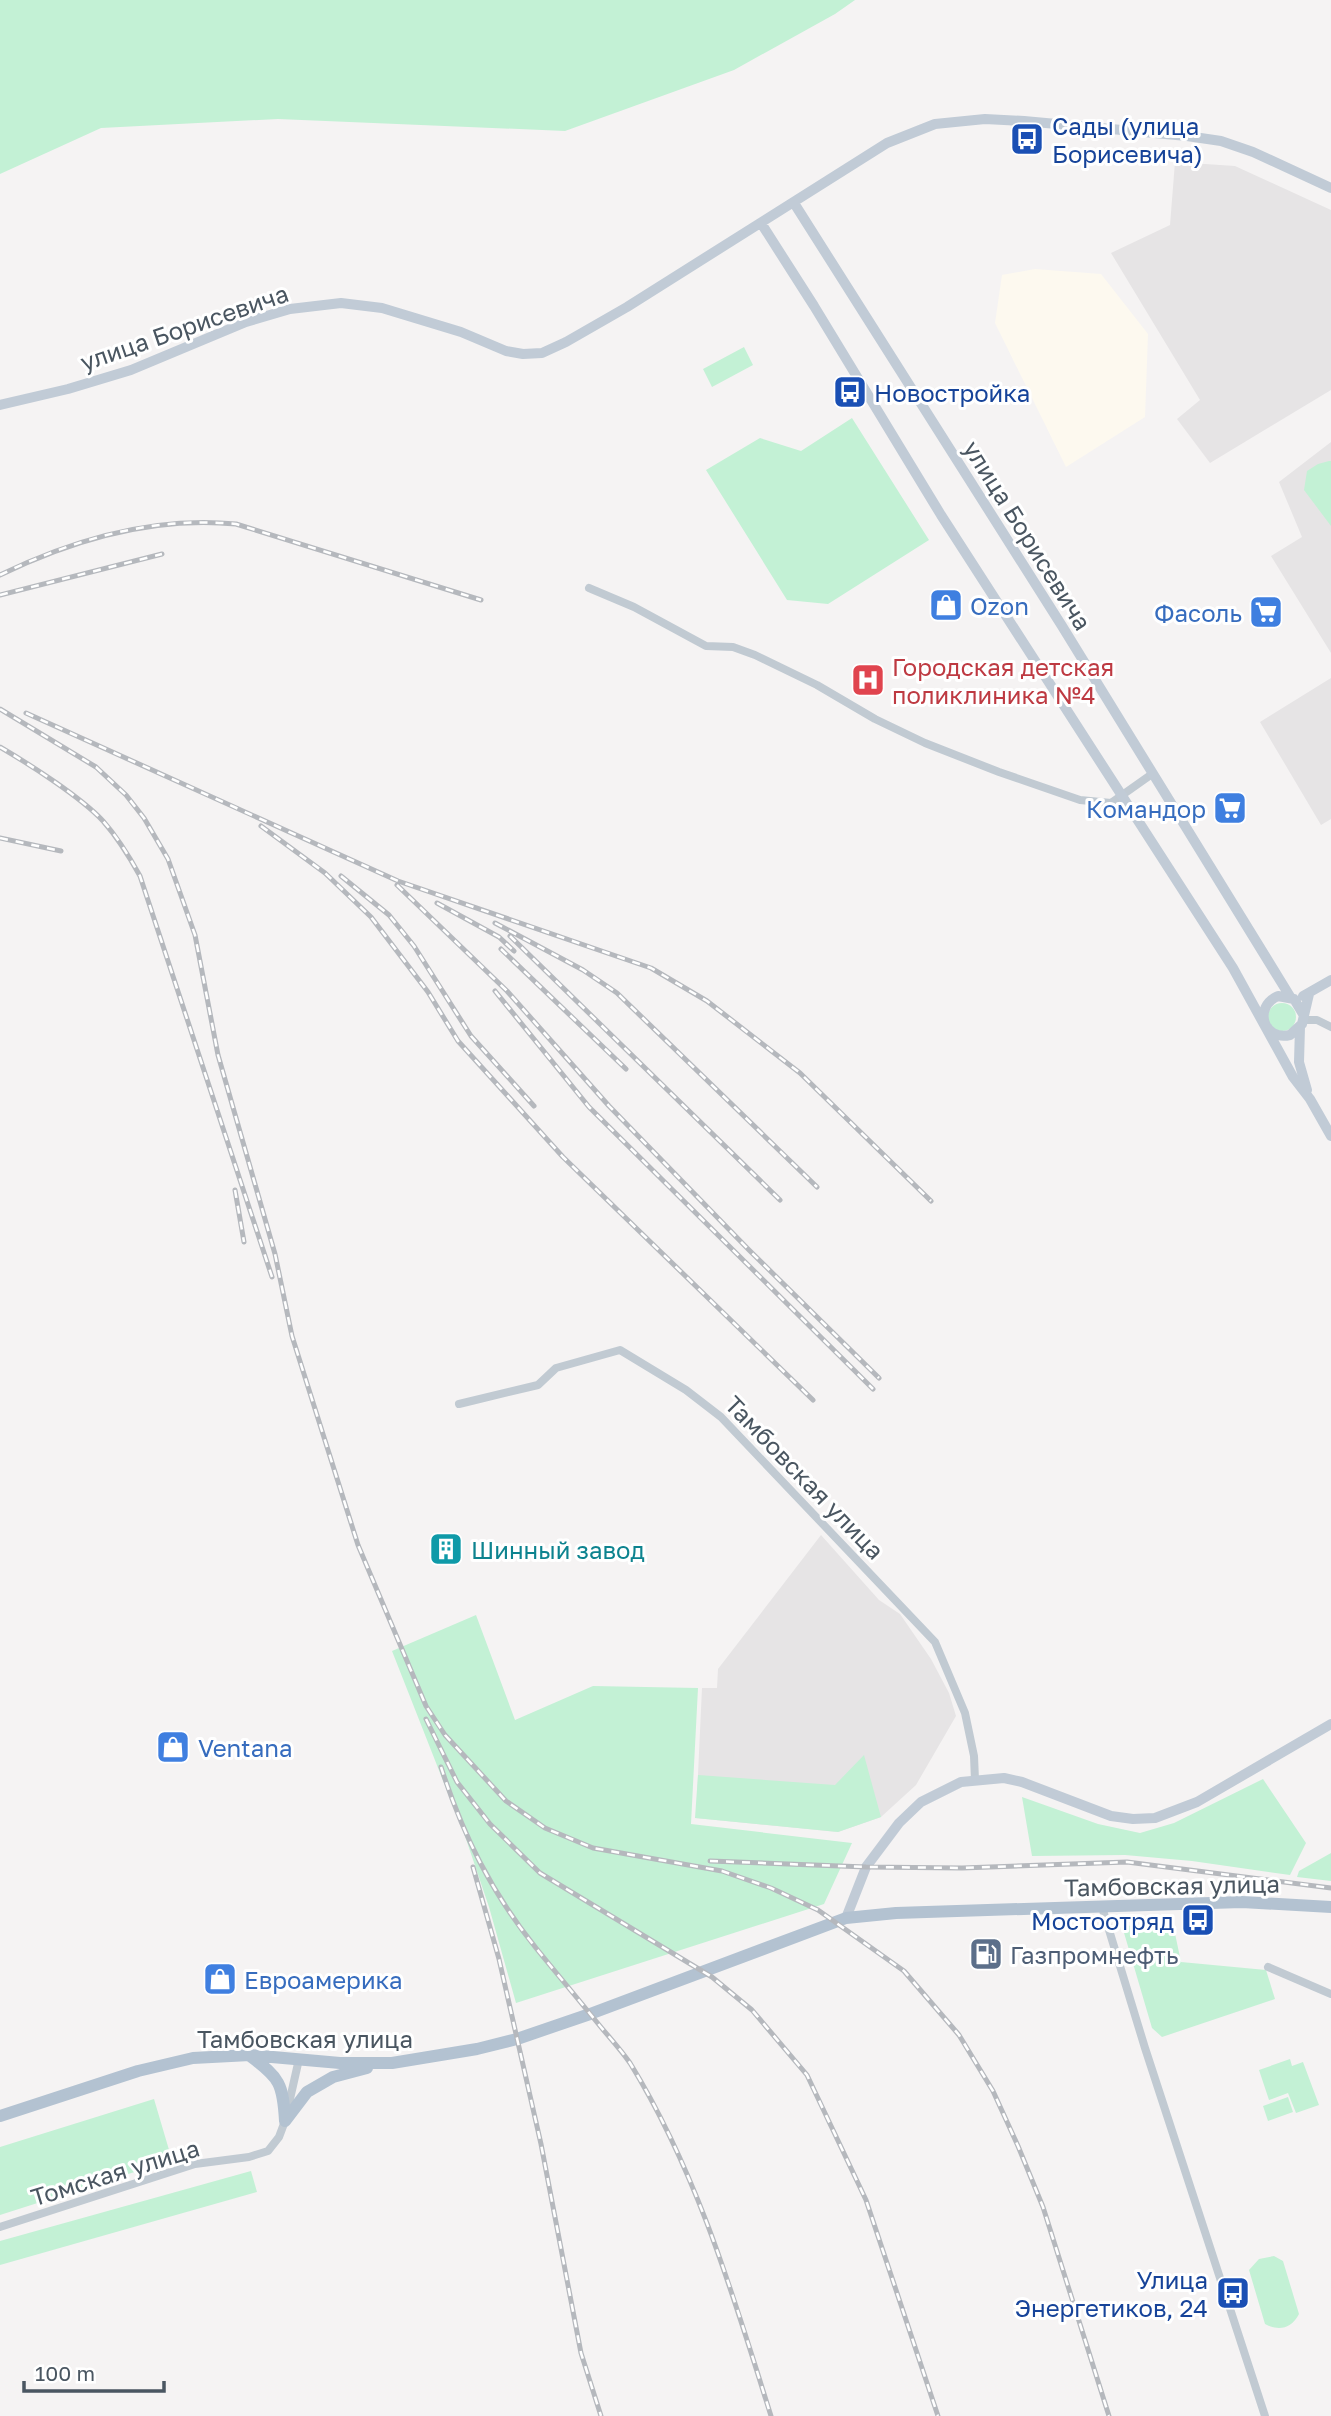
<svg xmlns="http://www.w3.org/2000/svg" width="1331" height="2416" font-family="'Golos Text',sans-serif">
  <style>
    .commercial { fill: #fdf9ef }
    .education { fill: #e6e4e5 }
    .green { fill: #c3f1d5 }
    .lines { fill: none; stroke-linecap: round; stroke-linejoin: round }
    .street { stroke: #c1cad2; stroke-width: 8 }
    .secondary { stroke: #c1cbd6; stroke-width: 10 }
    .primary { stroke: #b3c2d1; stroke-width: 12 }
    .rail-casing { stroke: #b5b8bd; stroke-width: 5 }
    .rail { stroke: #fff; stroke-width: 2.5; stroke-dasharray: 8; stroke-linecap: butt }
    .labels { text-anchor: middle; dominant-baseline: central; stroke-width: 6; stroke-linejoin: round; paint-order: stroke }
    .transit-label { font-size: 24px; fill: #164399; stroke: #fff; text-anchor: start }
    .street-label { font-size: 24px; fill: #4a5661; stroke: #fff }
    .shop-label { font-size: 24px; fill: #366cbe; stroke: #fff; text-anchor: start }
    .health-label { font-size: 24px; fill: #be3a42; stroke: #fff; text-anchor: start }
    .culture-label { font-size: 24px; fill: #0d838f; stroke: #fff; text-anchor: start }
    .service-label { font-size: 24px; fill: #4e5e75; stroke: #fff; text-anchor: start }
  </style>
  <rect width="100%" height="100%" fill="#f5f3f3"/>
  <path class="commercial" d="M1035 269 1101 274 1148 334 1145 417 1066 467 995 323 1002 275Z"/>
  <path class="education" d="M1175 162 1235 166 1331 210V390L1210 463 1177 419 1200 400 1111 253 1170 225Z
    M1331 442V653L1271 556 1302 537 1279 482Z
    M1331 678V819L1321 825 1260 722Z
    M821 1535 879 1600 900 1614 931 1659 949 1693 956 1716 916 1785 881 1817 838 1832 696 1818 702 1688H717L718 1669Z"/>
  <path class="green" d="M0 0H855L835 14 734 70 565 131 278 119 101 128 0 174Z
    M744 347 753 365 712 387 703 369Z
    M852 418 929 540 828 604 787 600 706 470 760 438 801 451Z
    M1329 461H1331V526L1304 490 1307 471 1318 464Z
    M1268 1017a14 14 0 1 1 28 0a14 14 0 1 1-28 0Z
    M476 1615 515 1720 593 1686 698 1688 691 1824 852 1843 824 1904 516 2003 489 1907 466 1839 392 1651Z
    M864 1755 881 1817 838 1832 695 1818 698 1775 835 1785Z
    M1263 1779 1306 1843 1290 1875 1192 1861 1125 1855 1032 1856 1022 1797 1098 1824 1140 1833 1174 1823Z
    M1331 1853V1881L1297 1877 1299 1871Z
    M1173 1924 1181 1962 1266 1970 1275 1999 1162 2037 1152 2028 1122 1926Z
    M1290 2059 1292 2066 1303 2062 1319 2105 1296 2113 1288 2093 1269 2100 1259 2070Z
    M1288 2097 1293 2112 1268 2121 1263 2106Z
    M154 2099 172 2160 0 2215V2147Z
    M251 2171 257 2192 0 2265V2241Z
    M1274 2256 1283 2261 1299 2314C1292 2328 1279 2332 1265 2324L1249 2270 1259 2259Z"/>
  <g class="lines">
    <path class="street" d="M589 588 634 607 706 646 733 647 755 655 817 685 875 719 925 743 999 772 1080 800 1111 803 1152 774
      M1303 1020H1317L1331 1027
      M459 1404 538 1385 556 1368 620 1350 686 1390 721 1417 935 1642 965 1713 974 1756 975 1780
      M1102 1907 1145 2048 1265 2416
      M1268 1967 1331 1994
      M0 2227 195 2164 249 2157 268 2151 279 2137 285 2121 299 2059"/>
    <path class="secondary" d="M794 203 1062 626 1291 998
      M761 223 814 306 941 515 1233 968 1293 1077 1310 1099 1331 1136
      M0 405 68 389 131 370 246 322 290 309 341 303 382 308 461 332 506 351 523 354 542 353 566 342 627 307 887 143 935 124 985 119 1024 121 1187 136 1221 141 1253 152 1331 188
      M1303 996 1331 980
      M1303 1014 1294 999 1278 996C1253 1007 1263 1041 1290 1035L1302 1024 1309 994
      M1300 1027 1299 1062 1307 1090
      M846 1918 866 1867 899 1823 921 1802 961 1782 1004 1778 1022 1782 1111 1816 1133 1819 1155 1818 1197 1802 1331 1724"/>
    <path class="primary" d="M250 2056C280 2078 283 2084 285 2121
      M0 2116 138 2071 193 2058 250 2055 340 2063H392L477 2049 517 2039 590 2014 846 1918 896 1913 1242 1902 1331 1907
      M285 2121 307 2092 333 2077 367 2068"/>
    <defs>
      <path id="rail" d="M0 575C74 539 154 516 236 524L481 600
        M0 595 162 554
        M0 709 96 767 126 795 144 818 168 859 195 935 218 1055 275 1254 292 1336 358 1545 426 1706 445 1735 506 1801 545 1828 593 1848 722 1871 771 1888 818 1910 904 1971 959 2035 993 2091 1018 2146 1043 2207 1109 2416
        M26 713 398 881 651 968 707 1001 800 1073 931 1201
        M0 747C29 764 81 797 103 821 118 838 129 856 140 876L272 1277
        M261 826 325 873 371 917 428 992 458 1041 563 1157 813 1400
        M0 838 61 851
        M341 876 389 915 414 946 471 1036 534 1106
        M397 885 507 991 609 1106 749 1250 879 1378
        M437 903 499 937 514 951
        M495 923 583 970 617 993 817 1187
        M510 936 780 1200
        M501 949 626 1069
        M495 991 589 1107 873 1389
        M235 1190 244 1242
        M426 1719 457 1782 490 1824 540 1873 712 1977 752 2010 807 2075 866 2200 938 2416
        M441 1767C463 1835 491 1892 536 1948 557 1974 579 2000 600 2026 610 2038 621 2050 630 2063 697 2172 733 2295 771 2416
        M710 1861 866 1867 962 1868 1127 1862 1331 1888
        M473 1867 499 1959 541 2144 581 2353 601 2416"/>
    </defs>
    <use href="#rail" class="rail-casing"/>
    <use href="#rail" class="rail"/>
  </g>
  <defs>
    <symbol id="bus-square" viewBox="-11 -11 22 22"><rect x="-9" y="-9" width="18" height="18" rx="4" fill="#1a4fb4" stroke="#fff"/><path d="M-5-6H5V4H4V6H2V4H-2V6H-4V4H-5ZM-3.5-4V0h7V-4ZM-3.5 1.2v1.5H-2V1.2ZM2 1.2v1.5H3.5V1.2Z" fill="#fff"/></symbol>
    <symbol id="shop-square" viewBox="-11 -11 22 22"><rect x="-9" y="-9" width="18" height="18" rx="4" fill="#3f7fe0" stroke="#fff"/><path d="M-5-2.5h2.3a2.7 3.5 0 0 1 5.4 0H5L5.5 6h-11ZM-1.5-2.5h3a1.5 2.3 0 0 0-3 0Z" fill="#fff"/></symbol>
    <symbol id="supermarket-square" viewBox="-11 -11 22 22"><rect x="-9" y="-9" width="18" height="18" rx="4" fill="#3f7fe0" stroke="#fff"/><path d="M-6-5.5h2.5l.6 2H6L4.5 2H-2.5L-4.4-4H-6ZM-1.5 3.2a1.3 1.3 0 1 0 .1 0ZM3 3.2a1.3 1.3 0 1 0 .1 0Z" fill="#fff"/></symbol>
    <symbol id="hospital-square" viewBox="-11 -11 22 22"><rect x="-9" y="-9" width="18" height="18" rx="4" fill="#e0444e" stroke="#fff"/><path d="M-5-5h3v3.5h4V-5h3V5h-3V1.5h-4V5h-3Z" fill="#fff"/></symbol>
    <symbol id="building-square" viewBox="-11 -11 22 22"><rect x="-9" y="-9" width="18" height="18" rx="4" fill="#0f9aa8" stroke="#fff"/><path d="M-4-6H4V6H1V3H-1V6H-4ZM-2.5-4.3h1.7v1.8h-1.7ZM.8-4.3h1.7v1.8H.8ZM-2.5-1h1.7V.8h-1.7ZM.8-1h1.7V.8H.8Z" fill="#fff"/></symbol>
    <symbol id="fuel-square" viewBox="-11 -11 22 22"><rect x="-9" y="-9" width="18" height="18" rx="4" fill="#5c6f8a" stroke="#fff"/><path d="M-5.5-6h7V0h2V4h1.3V-2.5L3-4.5l.8-.8L6-3V5H2.5V1h-1V6h-7ZM-4.2-4.7v3.2H.2V-4.7Z" fill="#fff"/></symbol>
  </defs>
  <g fill-rule="evenodd">
    <use href="#bus-square" x="1008" y="120" width="38" height="38"/>
    <use href="#bus-square" x="831" y="373" width="38" height="38"/>
    <use href="#shop-square" x="927" y="586" width="38" height="38"/>
    <use href="#supermarket-square" x="1247" y="593" width="38" height="38"/>
    <use href="#hospital-square" x="849" y="661" width="38" height="38"/>
    <use href="#supermarket-square" x="1211" y="789" width="38" height="38"/>
    <use href="#building-square" x="427" y="1530" width="38" height="38"/>
    <use href="#shop-square" x="154" y="1728" width="38" height="38"/>
    <use href="#bus-square" x="1179" y="1901" width="38" height="38"/>
    <use href="#fuel-square" x="967" y="1935" width="38" height="38"/>
    <use href="#shop-square" x="201" y="1960" width="38" height="38"/>
    <use href="#bus-square" x="1214" y="2274" width="38" height="38"/>
  </g>
  <g class="labels">
    <g class="transit-label">
      <text x="1052" y="125">Сады (улица<tspan x="1052" dy="28">Борисевича)</tspan></text>
      <text x="874" y="392">Новостройка</text>
      <text x="1174" y="1920" text-anchor="end">Мостоотряд</text>
      <text x="1208" y="2279" text-anchor="end">Улица<tspan x="1208" dy="28">Энергетиков, 24</tspan></text>
    </g>
    <g class="street-label">
      <text transform="translate(184 327) rotate(-19)">улица Борисевича</text>
      <text transform="translate(1028 535) rotate(58)">улица Борисевича</text>
      <text transform="translate(805 1477) rotate(46)">Тамбовская улица</text>
      <text transform="translate(1172 1885) rotate(-1)">Тамбовская улица</text>
      <text x="305" y="2038">Тамбовская улица</text>
      <text transform="translate(115 2172) rotate(-17)">Томская улица</text>
    </g>
    <g class="shop-label">
      <text x="970" y="605">Ozon</text>
      <text x="1242" y="612" text-anchor="end">Фасоль</text>
      <text x="1206" y="808" text-anchor="end">Командор</text>
      <text x="198" y="1747">Ventana</text>
      <text x="244" y="1979">Евроамерика</text>
    </g>
    <g class="health-label">
      <text x="892" y="666">Городская детская<tspan x="892" dy="28">поликлиника №4</tspan></text>
    </g>
    <g class="culture-label">
      <text x="471" y="1549">Шинный завод</text>
    </g>
    <g class="service-label">
      <text x="1010" y="1954">Газпромнефть</text>
    </g>
  </g>
  <path d="M24 2381v10h140v-10" fill="none" stroke="#4a5661" stroke-width="3.5"/>
  <text x="35" y="2381" font-size="21" fill="#4a5661" stroke="#ffffff" stroke-width="5" paint-order="stroke">100 m</text>
</svg>
